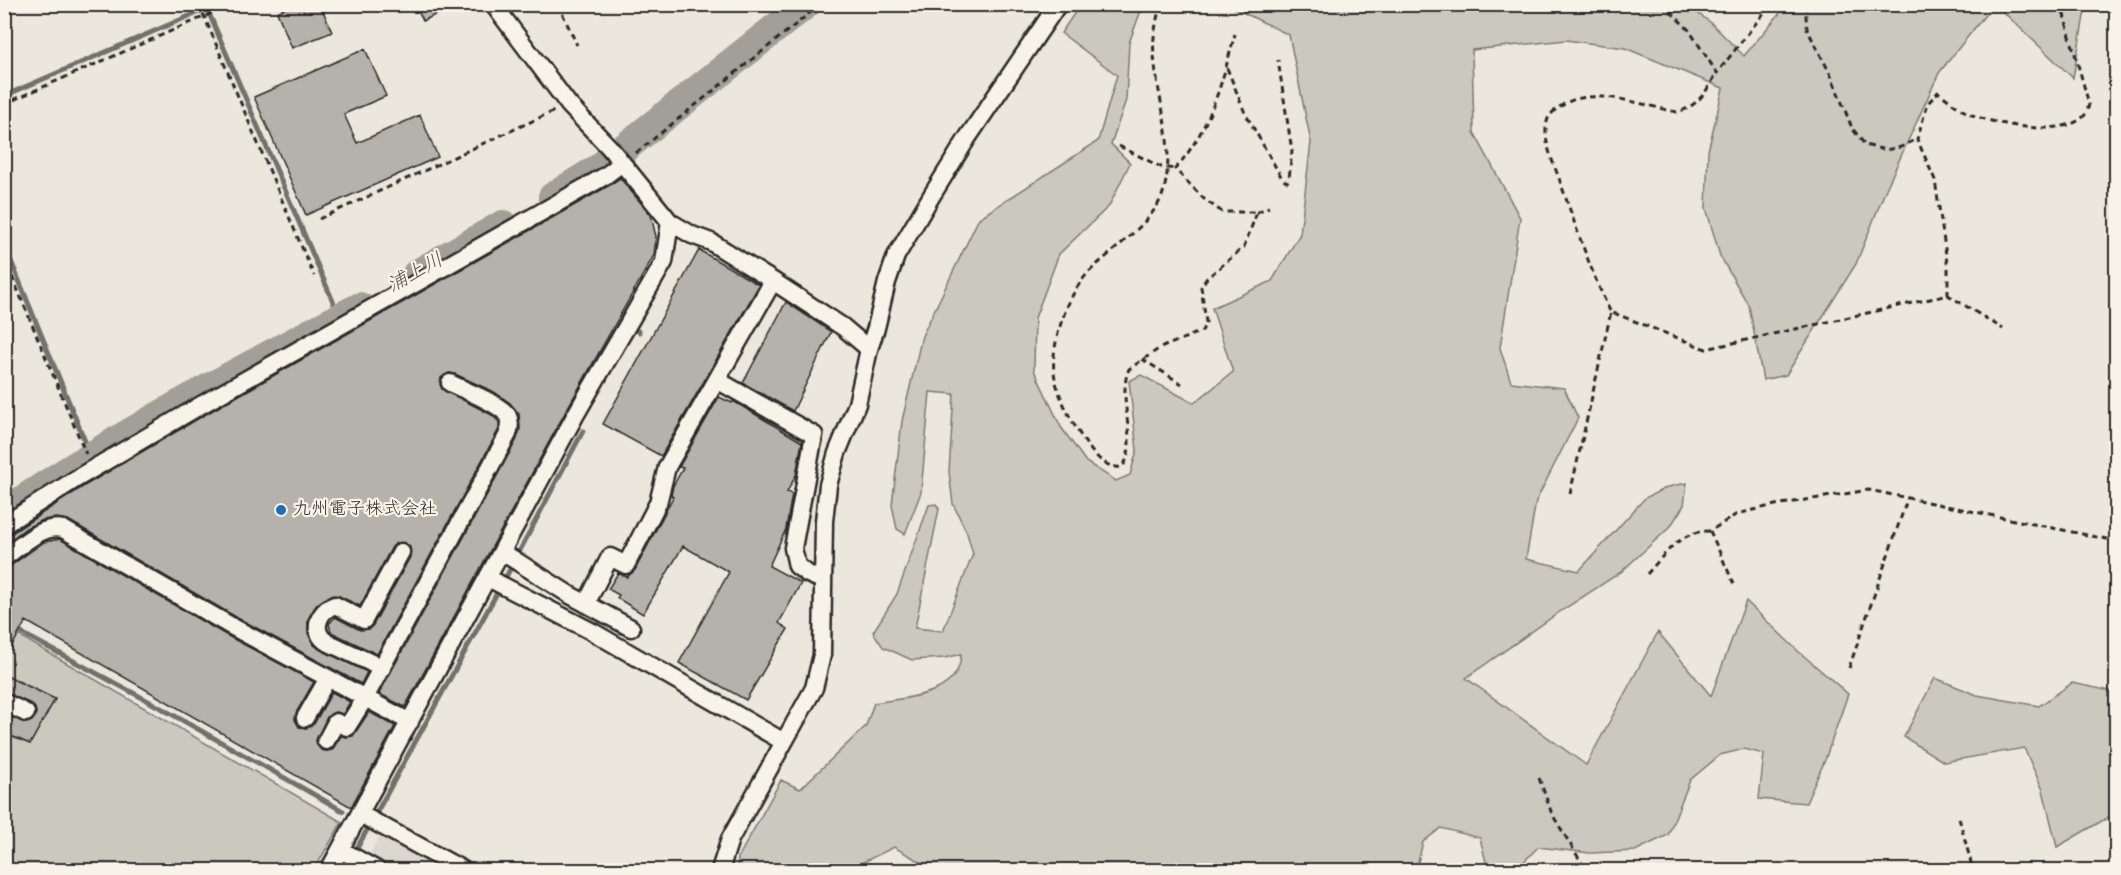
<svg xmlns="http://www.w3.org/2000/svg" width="2121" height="875" font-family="Dekko,'Klee One',sans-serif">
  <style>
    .built { fill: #dbd7ce }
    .green { fill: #cbc8bf; stroke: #7b7a75; stroke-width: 1.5 }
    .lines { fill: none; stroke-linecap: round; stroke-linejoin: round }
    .stream { stroke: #72716c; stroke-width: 5 }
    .river { stroke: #a29f98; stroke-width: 30 }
    .building { fill: #b5b2ab; stroke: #2b2b2b; stroke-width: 1.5 }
    .minor-casing { stroke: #2b2b2b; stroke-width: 21 }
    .path { stroke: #2b2b2b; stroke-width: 3; stroke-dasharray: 6 4.5; stroke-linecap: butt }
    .minor { stroke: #f7f3e8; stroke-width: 16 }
    .poi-dot { fill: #1f6fb2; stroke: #f7f3e8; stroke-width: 2 }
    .labels { text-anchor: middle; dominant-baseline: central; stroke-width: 4.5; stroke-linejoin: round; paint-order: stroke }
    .poi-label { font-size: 18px; fill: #2b2b2b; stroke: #f7f3e8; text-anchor: start }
    .water-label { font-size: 20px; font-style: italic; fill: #555451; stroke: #f7f3e8 }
  </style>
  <rect width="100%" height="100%" fill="#ebe7dd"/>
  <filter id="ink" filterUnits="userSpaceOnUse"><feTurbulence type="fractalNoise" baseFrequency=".0167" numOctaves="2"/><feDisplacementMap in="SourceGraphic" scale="12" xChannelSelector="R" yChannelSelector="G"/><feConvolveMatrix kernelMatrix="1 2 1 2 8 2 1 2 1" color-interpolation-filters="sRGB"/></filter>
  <g filter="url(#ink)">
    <path class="built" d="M379 837 422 858 445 870H357L343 864 354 846 370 854Z"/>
    <path class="green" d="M1080 5H1143L1129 43 1126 100 1111 144 1130 163 1109 206 1059 254 1035 318 1034 370 1061 427 1086 462 1116 481 1130 475 1137 450 1129 381 1141 375 1194 403 1233 372 1212 308 1272 281 1300 234 1311 142 1289 35 1228 5H1686L1710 22 1744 56 1780 13 1783 5H1993L1939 73 1886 189 1856 264 1786 375 1763 380 1749 306 1720 256 1706 208 1708 151 1723 88 1625 48 1566 40 1472 50 1474 132 1520 218 1500 348 1511 382 1564 388 1578 418 1536 501 1526 559 1579 571 1645 498 1668 487 1687 483 1684 505 1670 527 1621 572 1561 611 1466 678 1586 765 1658 632 1711 696 1746 601 1798 651 1848 694 1825 760 1806 803 1759 799 1764 754 1744 749 1720 755 1690 780 1668 835 1635 851 1590 853 1538 847 1516 870H1488L1480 838 1441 828 1423 842 1416 870H935L894 847 847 870H737L738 858 781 780 800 789 866 726 874 703C906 697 960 697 961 654L945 658 912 660 883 647 873 632 897 594 929 505 936 504 939 509 915 628 943 631 973 554 967 533 953 504 949 472 954 394 930 392 921 492 905 534 897 529 892 505 902 421 922 336 979 218 1098 141 1117 75 1061 33Z
      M1996 5H2086L2073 78Z
      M18 635 342 822 314 870H5L4 734 30 744 55 699 5 674V660Z
      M1935 678 1977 695 2039 706 2072 683 2116 692V819L2112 815 2057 847 2043 790 2024 748 1944 762 1904 737Z"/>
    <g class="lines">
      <path class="stream" d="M205 4 335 306
        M4 96 217 4
        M4 244 91 456
        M638 331 639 332
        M184 403 209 418
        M14 629 152 703 343 811
        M345 870 508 573 583 431"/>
      <path class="river" d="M553 197 598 169 806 4
        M417 274 503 225
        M4 513C117 435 239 371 360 307"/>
    </g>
    <path class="building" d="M294 4H320L332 32 292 48 277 12Z
      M415 4H457L423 21Z
      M365 49 386 96 344 114 357 143 420 115 438 157 306 215 254 97Z
      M620 178 651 215 656 237 654 255 567 409 405 707 379 694 517 439 520 429 519 414 510 403 494 392 455 374 449 373 441 378 440 384 442 389 492 415 499 422V429L377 654 331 632 329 624 335 617 360 630 369 629 373 625 410 557V547L405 543H396L392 547 360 606 339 596 331 595 317 604 308 619V633L313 644 321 650 367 672 361 684 236 617 68 520 56 518 43 520 26 528 4 545V538L84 486 206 414 610 185Z
      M699 250 759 285 661 456 603 424Z
      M786 302 831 332 793 411 743 383Z
      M719 397 732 403 733 401 802 442 796 475 787 492 792 494 786 529 769 566 801 583 779 623 788 629 746 700 679 663 729 572 683 546 643 614 617 598 619 595 608 589 618 573 627 577 635 570 673 497 671 495 673 486 683 468 679 467Z
      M60 539 226 635 314 682 296 713 295 719 299 727 306 728 314 724 332 692 350 702 343 714 335 712 327 717 316 741 321 750 327 751 332 750 341 736 347 737 353 736 369 712 395 726 351 807 26 621 4 660V568L10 566 44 542Z
      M4 675 55 699 30 744 4 733V714L26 723 32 721 36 713 35 708 31 704 4 692Z"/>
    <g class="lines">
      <defs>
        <path id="minor" d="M670 222 692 235 711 242 773 281 843 327 869 349
          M717 380 814 435 793 548 797 566 808 574 822 580
          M4 525 79 477 201 405 605 176 622 163
          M502 552 570 595 631 628
          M4 558C21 546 42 524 63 529L231 626 410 722
          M488 578 593 632 784 742
          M586 604 610 557 626 565 658 503 667 467 773 281
          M382 668 325 641C311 630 319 610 335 605L364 620 401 552
          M4 702 26 713
          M305 718 328 678
          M326 741 336 722 347 727 365 698 508 434C510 428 511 422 508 416 500 403 463 390 450 383
          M360 814 463 870
          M341 850 377 870
          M329 870 576 414 664 262 670 222 609 147 569 105 493 4
          M720 870 730 839 814 688 822 655 824 521 828 485 837 453 857 404 869 349 876 328 887 282 896 256 932 195 968 137 1058 4"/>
      </defs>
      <use href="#minor" class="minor-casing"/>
      <path class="path" d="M199 4 314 276
        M558 4 577 45
        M1160 4C1157 21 1152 37 1154 54 1157 101 1177 146 1163 193 1155 221 1109 252 1089 272 1068 292 1048 349 1055 378 1059 397 1070 419 1081 436 1089 449 1104 470 1122 467 1140 446 1116 397 1129 369L1160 348 1202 331 1206 322 1201 287 1206 279 1244 247 1257 212H1222L1204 199 1175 169C1211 128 1221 85 1235 34
        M1663 4 1689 30 1717 73 1771 4
        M1805 4 1807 29 1831 75 1852 128 1865 145 1885 150 1901 147 1917 139
        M1227 68 1245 113 1283 180 1287 182 1289 179 1292 151 1278 60
        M4 104 233 4
        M1119 146 1161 167 1175 169
        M636 153 821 4
        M1257 212 1269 207
        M319 219 554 111
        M4 257 86 454
        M1948 295V269L1935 180 1917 139 1928 103 1938 92C1948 99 1960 110 1972 115 1998 125 2063 138 2084 116 2087 113 2088 108 2089 104L2061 4
        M1610 311C1590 270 1576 227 1561 184 1555 166 1542 141 1547 122 1548 114 1559 107 1566 103 1596 87 1645 106 1677 112 1698 107 1707 90 1717 73
        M1142 359 1182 384
        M1570 494 1611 312 1706 349 1948 295 2003 329
        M1647 574C1665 554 1681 530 1710 531
        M1734 584 1710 531 1737 514 1775 505 1869 490 2116 541
        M1849 668 1908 497
        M1539 778 1552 814 1586 870
        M1959 818 1973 870"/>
      <use href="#minor" class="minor"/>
    </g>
  </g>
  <circle class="poi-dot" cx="281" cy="510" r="6"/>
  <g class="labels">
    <g class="poi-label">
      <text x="293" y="510">九州電子株式会社</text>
    </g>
    <g class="water-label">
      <text transform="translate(416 274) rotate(-29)">浦上川</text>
    </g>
  </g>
  <rect width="2121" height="875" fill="none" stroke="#f7f3e8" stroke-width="24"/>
  <rect x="12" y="12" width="2097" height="851" fill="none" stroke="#2b2b2b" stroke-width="2" filter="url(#ink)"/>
</svg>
